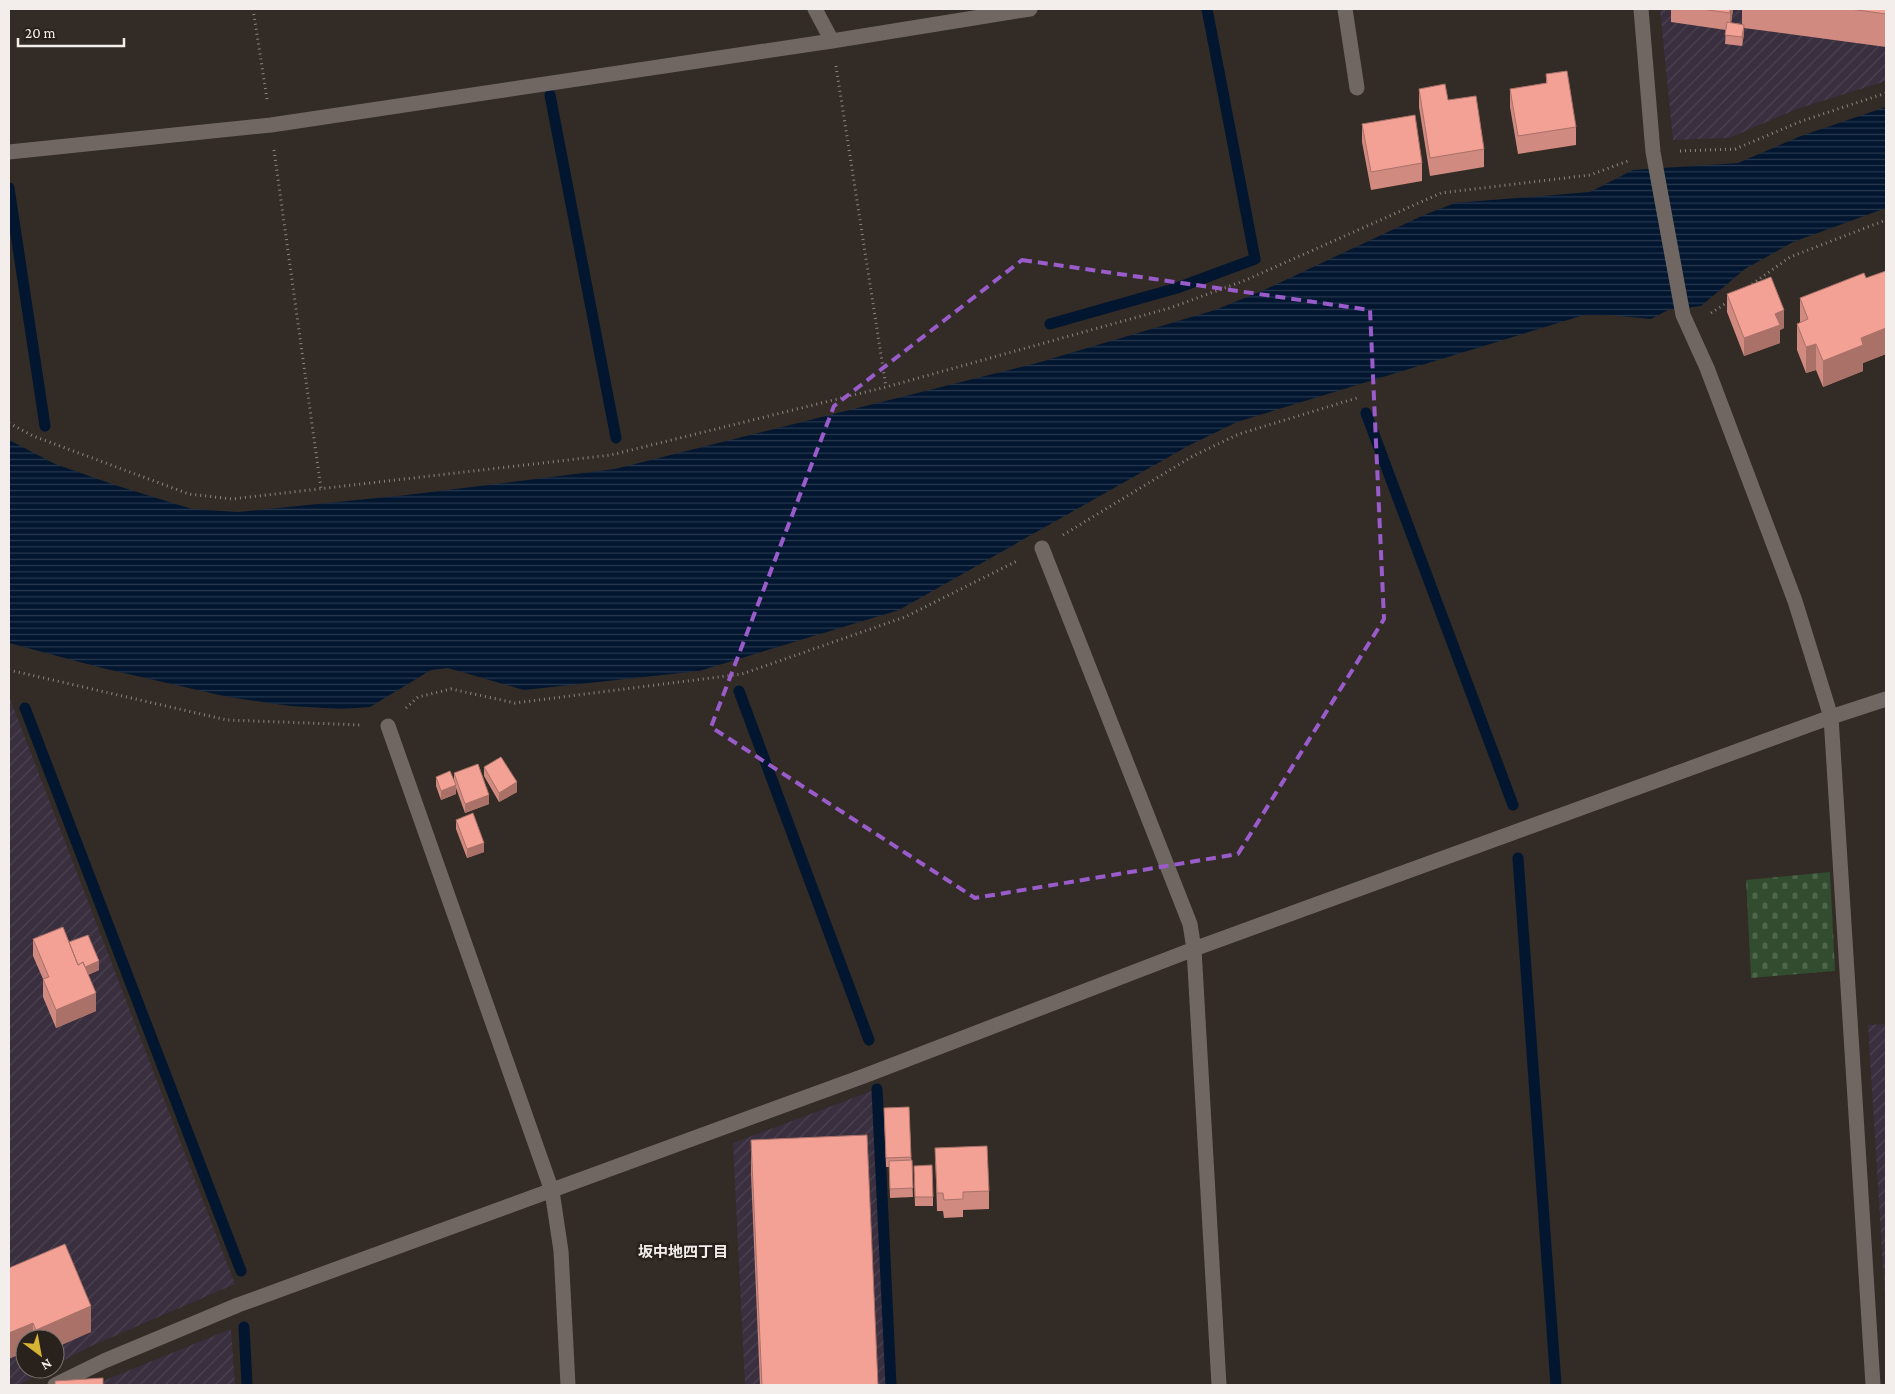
<svg xmlns="http://www.w3.org/2000/svg" width="1895" height="1394" font-family="'Crimson Pro','Noto Sans JP',serif">
  <style>
    .industrial { fill: url(#industrial-furrows) }
    .cemetery { fill: url(#cemetery-stones) }
    .water { fill: url(#water-rules) }
    .lines { fill: none; stroke-linecap: round; stroke-linejoin: round }
    .stream { stroke: #021630; stroke-width: 11 }
    .path { stroke: #8b8581; stroke-width: 3; stroke-dasharray: 1 4; stroke-linecap: butt }
    .minor { stroke: #706762; stroke-width: 15 }
    .wall { fill: #d08a7f }
    .shaded-wall { fill: #a97168 }
    .building { fill: #f2a194; stroke: #a97168 }
    .marked { fill: none; stroke: #995cca; stroke-width: 4; stroke-dasharray: 10 6; stroke-linejoin: round }
    .labels { text-anchor: middle; dominant-baseline: central; stroke-width: 5; stroke-linejoin: round; paint-order: stroke }
    .neighbourhood-label { font-size: 15px; font-weight: bold; fill: #f3eeeb; stroke: #28211c }
  </style>
  <defs>
    <pattern id="industrial-furrows" width="10" height="10" patternUnits="userSpaceOnUse" patternTransform="scale(1.25)"><rect width="10" height="10" fill="#392f3f"/><path d="M-1 1l2-2M0 10L10 0M9 11l2-2" fill="none" stroke="#4c4352"/></pattern>
    <pattern id="cemetery-stones" width="16" height="16" patternUnits="userSpaceOnUse" patternTransform="scale(1.25)"><rect width="16" height="16" fill="#314c2e"/><path d="M2 7V4a2 2 0 0 1 4 0v3zM10 15v-3a2 2 0 0 1 4 0v3z" fill="#4f664c"/></pattern>
    <pattern id="water-rules" width="6" height="5" patternUnits="userSpaceOnUse" patternTransform="scale(1.25)"><rect width="6" height="5" fill="#021630"/><path d="M0 2.5h6" fill="none" stroke="#27384e"/></pattern>
  </defs>
  <rect width="100%" height="100%" fill="#322b26"/>
  <path class="industrial" d="M1660 9H1886V81L1797 109 1729 138 1673 140Z
    M9 696 235 1284 89 1347 55 1365V1339H25V1369H48L19 1385H9Z
    M1886 1024V1315L1868 1025Z
    M877 1089 891 1385H745L733 1143Z
    M231 1329 235 1385H93Z"/>
  <path class="cemetery" d="M1830 872 1835 971 1751 978 1746 880Z"/>
  <path class="water" d="M1886 107V208L1793 242 1745 269 1701 306 1668 310 1651 319 1610 315H1584L1237 422 1188 446 899 610 699 671 524 690 448 668 431 670 370 707 342 709 290 706 228 697 102 668 9 643V440L55 464 118 486 192 509 238 512 407 495 615 469 1037 363 1215 310 1264 290 1424 215 1455 203 1590 192 1633 170 1738 163 1801 136Z"/>
  <g class="lines">
    <path class="stream" d="M550 95 616 438
      M9 188 45 426
      M1050 324 1177 288 1255 259 1207 9
      M1366 413 1513 805
      M739 691 869 1040
      M25 708 241 1271
      M1518 858 1556 1385
      M877 1089 891 1385
      M244 1327 247 1385"/>
    <path class="path" d="M253 9 267 99
      M836 66 886 387
      M274 150 321 489
      M1680 151 1735 149 1802 121 1886 93
      M1748 287 1790 257 1886 220
      M1711 313 1729 301
      M9 423 33 436 189 494 232 499 611 455 886 387 1170 308 1246 280 1441 193 1590 175 1628 161
      M1063 535 1193 456 1239 434 1357 398
      M9 670 227 720 362 725
      M406 708 418 697 451 689 515 703 742 674 905 617 1019 560"/>
    <path class="minor" d="M815 9 832 41
      M1345 9 1357 88
      M1641 9 1653 152 1683 315 1707 368 1795 601 1831 717 1873 1385
      M9 152 271 125 832 41 1030 9
      M1042 548 1190 924 1194 949 1219 1385
      M388 726 552 1191 561 1251 568 1385
      M55 1385 104 1361 238 1305 864 1076 1194 949 1831 717 1886 699"/>
  </g>
  <path class="wall" d="M1671 9H1733L1731 23 1742 24V9H1886V47L1744 28V34L1742 46 1725 44 1726 30 1671 22Z
    M1546 74 1576 127V145L1518 154 1510 107V89L1546 83Z
    M1419 89 1484 149V167L1430 176 1419 107Z
    M1362 124 1422 163V181L1371 190 1362 142Z
    M1886 271V354L1863 363V371L1823 387 1816 370 1806 373 1797 350V324L1800 323V298L1866 278Z
    M1727 294 1784 328 1780 330V343L1744 356 1727 312Z
    M484 767 517 792 499 802 484 776Z
    M454 773 489 804 465 813 456 788V794L441 800 436 786V777L454 780Z
    M456 820 484 852 467 858 456 829Z
    M33 939 69 943 99 970 88 975 96 1011 56 1028 43 997V979L33 956Z
    M909 1107 913 1197 890 1198 889 1167H886L884 1108Z
    M751 1140 878 1385H760L751 1174Z
    M935 1148 989 1191V1209L963 1210V1217L944 1218 943 1211H937Z
    M914 1175 933 1197V1206H915Z
    M9 1268 91 1332 55 1339H25Z"/>
  <path class="shaded-wall" d="M1730 9H1733L1730 31Z
    M1744 25V34L1742 46V37Z
    M1784 310V328L1780 330V343L1744 356V338L1775 314Z
    M1886 328V354L1863 363V371L1823 387V361L1861 338Z
    M1816 344V370L1806 373V347Z
    M517 782V792L499 802V793Z
    M456 785V794L441 800V791Z
    M489 795V804L465 813V804Z
    M484 843V852L467 858V849Z
    M99 961V970L80 978V969Z
    M96 993V1011L56 1028V1010Z
    M91 1306V1332L55 1348V1339H36V1330Z
    M33 1323V1339H25V1352L9 1359V1333Z"/>
  <path class="building" d="M1701 9H1730V13Z
    M1850 9H1886V14Z
    M1727 22 1744 25 1742 37 1725 35Z
    M1567 71 1576 127 1518 136 1510 89 1547 83 1546 74Z
    M1445 84 1448 100 1476 96 1484 149 1430 158 1419 89Z
    M1415 115 1422 163 1371 172 1362 124Z
    M1886 271V328L1861 338 1863 345 1823 361 1816 344 1806 347 1797 324 1808 319 1800 298 1864 273 1866 278Z
    M1771 277 1784 310 1775 314 1780 325 1744 338 1727 294Z
    M501 757 517 782 499 793 484 767Z
    M478 764 489 795 465 804 454 773Z
    M450 771 456 785 441 791 436 777Z
    M473 813 484 843 467 849 456 820Z
    M63 927 78 965 83 962 96 993 56 1010 43 979 49 977 33 939Z
    M88 935 99 961 85 967 83 962 78 965 69 942Z
    M909 1107 911 1157 886 1158 884 1108Z
    M867 1135 878 1385H762L751 1140Z
    M987 1146 989 1191 963 1192V1199L944 1200 943 1193H937L935 1148Z
    M912 1160 913 1188 890 1189 889 1161Z
    M932 1165 933 1197H915L914 1166Z
    M65 1244 91 1306 36 1330 33 1323 9 1333V1268Z
    M103 1378V1385H55V1381Z"/>
  <path class="marked" d="M1022 260 1370 310 1384 619 1238 854 975 898 711 727 834 406Z"/>
  <g class="labels">
    <g class="neighbourhood-label">
      <text x="683" y="1252">坂中地四丁目</text>
    </g>
  </g>
  <rect width="1895" height="1394" fill="none" stroke="#f3eeeb" stroke-width="20"/>
  <g transform="translate(40 1354) rotate(148)"><circle r="24" fill="#28211c" stroke="#79736f"/>
  <path d="M0-4L9 19L0 12L-9 19Z" fill="#d7b434"/>
  <text y="-8" font-size="14" font-weight="bold" text-anchor="middle" fill="#f3eeeb">N</text>
  </g>
  <path d="M18 38v8h106v-8" fill="none" stroke="#f3eeeb" stroke-width="2.5"/>
  <text x="25" y="38" font-size="15" fill="#f3eeeb" stroke="#28211c" stroke-width="4" paint-order="stroke">20 m</text>
</svg>
